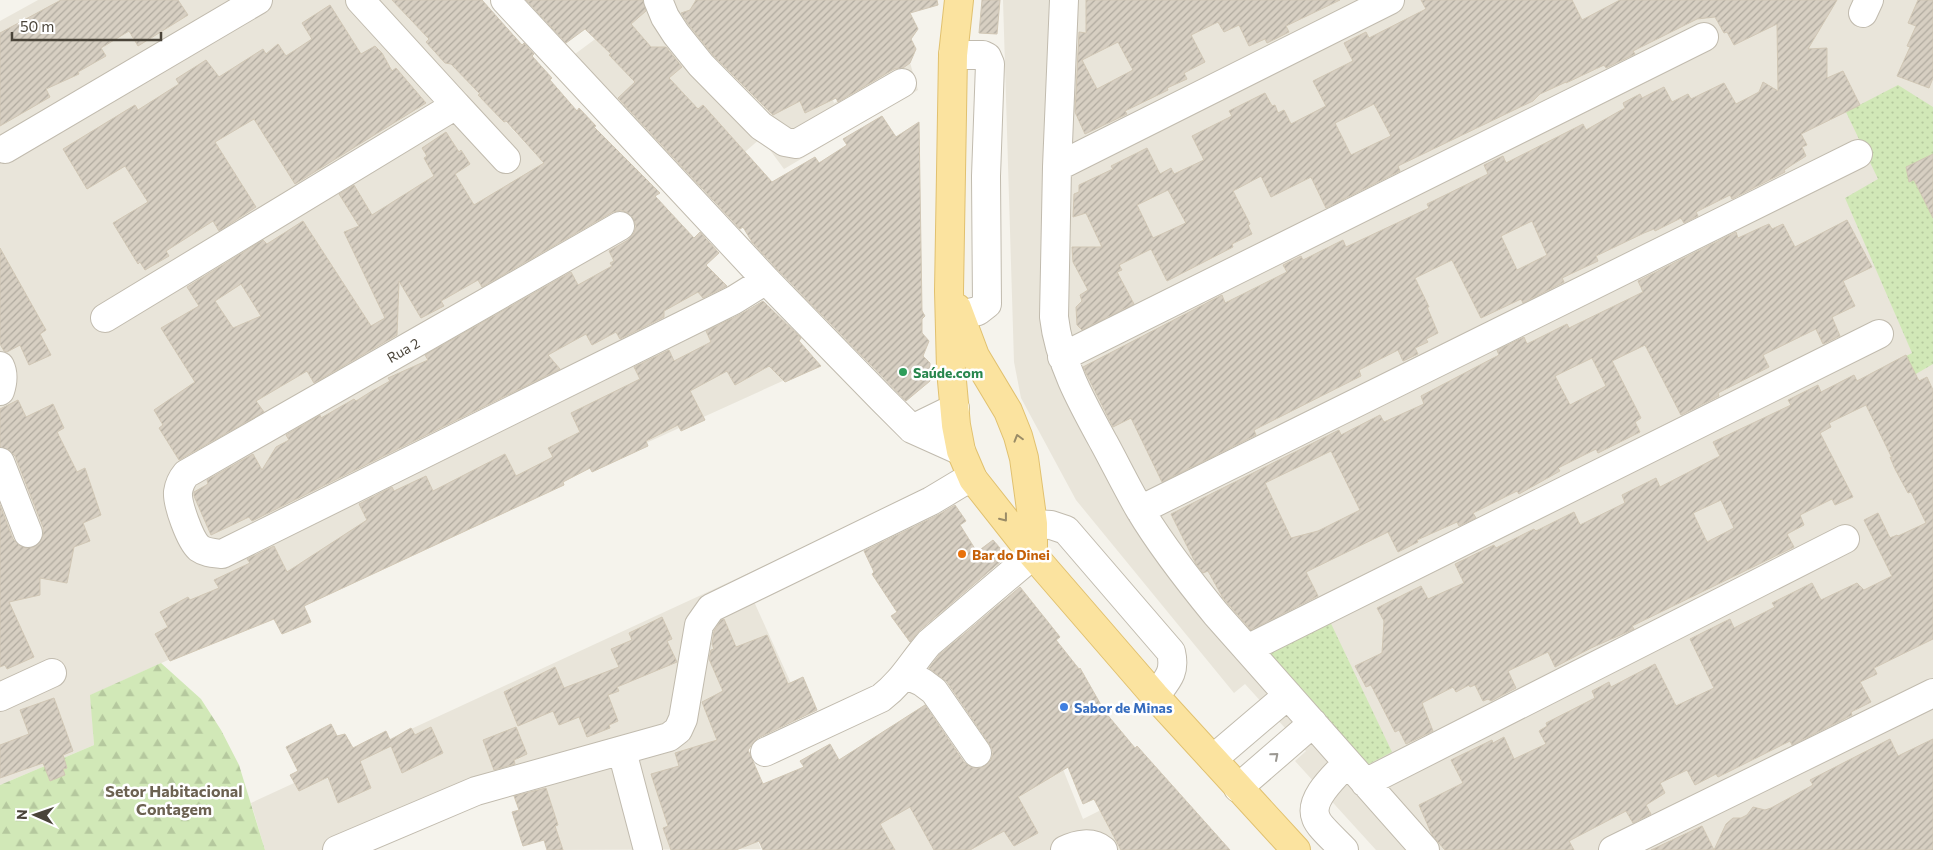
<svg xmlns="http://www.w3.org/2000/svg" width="1933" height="850" font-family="Commissioner,sans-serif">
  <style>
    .residential { fill: #e9e5da }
    .grass { fill: url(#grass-dots) }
    .forest { fill: url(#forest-firs) }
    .building { fill: url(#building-hatch); stroke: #d1c7b5; fill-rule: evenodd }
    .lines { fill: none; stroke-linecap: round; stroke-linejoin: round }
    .minor-casing { stroke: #c1bbae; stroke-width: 30 }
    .major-casing { stroke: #e1c16f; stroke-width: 30 }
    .minor { stroke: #fff; stroke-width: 28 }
    .major { stroke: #fbe39f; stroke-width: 28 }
    .oneway { stroke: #9a8c67 }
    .oneway2 { stroke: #9b9892 }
    .leisure-dot { fill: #2e9e5b; stroke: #fff; stroke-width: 2 }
    .food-dot { fill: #e8710a; stroke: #fff; stroke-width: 2 }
    .shop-dot { fill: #3f7fe0; stroke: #fff; stroke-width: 2 }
    .labels { text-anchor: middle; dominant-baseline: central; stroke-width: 5; stroke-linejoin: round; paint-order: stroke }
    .street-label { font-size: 14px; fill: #4a4439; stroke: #fff }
    .leisure-label { font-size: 14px; font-weight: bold; fill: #27864d; stroke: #fff; text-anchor: start }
    .food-label { font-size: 14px; font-weight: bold; fill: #c56008; stroke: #fff; text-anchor: start }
    .shop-label { font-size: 14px; font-weight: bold; fill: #366cbe; stroke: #fff; text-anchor: start }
    .quarter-label { font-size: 16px; font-weight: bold; fill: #6c6251; stroke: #fff }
  </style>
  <defs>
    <pattern id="grass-dots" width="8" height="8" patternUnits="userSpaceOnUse" patternTransform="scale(1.25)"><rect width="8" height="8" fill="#d1e8b7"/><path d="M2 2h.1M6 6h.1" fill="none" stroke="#b5c89e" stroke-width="1.8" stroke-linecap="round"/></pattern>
    <pattern id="forest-firs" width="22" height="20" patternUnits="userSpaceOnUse" patternTransform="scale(1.25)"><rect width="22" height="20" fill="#d1e8b7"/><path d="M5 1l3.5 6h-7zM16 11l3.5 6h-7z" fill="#b5c89e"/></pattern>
    <pattern id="building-hatch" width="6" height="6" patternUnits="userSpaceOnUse" patternTransform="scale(1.25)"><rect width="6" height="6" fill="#d7cfc2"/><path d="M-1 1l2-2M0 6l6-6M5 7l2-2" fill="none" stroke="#b0aa9f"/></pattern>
  </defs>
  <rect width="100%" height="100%" fill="#f5f3ec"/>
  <path class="residential" d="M38 0H393L539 158 563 145 709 293 726 287 734 300 728 314 787 379 91 695 94 745 0 785V21Z
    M571 0H881L809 35 834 103 909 59 918 90 784 169 761 138 701 190 575 54 598 37Z
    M1003 0H1933V850H1376L1295 761 1306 751 1245 684 1234 693 1076 500 1021 398 1014 362Z
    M924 492 751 595 794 690 722 689 756 769 733 781 761 849 549 850 527 786 364 850H265L251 803Z
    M1046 727 1083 819 1105 808 1121 850H829Z"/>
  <path class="grass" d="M1898 85 1933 107V364L1873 399 1864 378 1912 353 1845 198 1878 179 1846 112Z
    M1326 613 1392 752 1365 766 1267 653Z"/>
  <path class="forest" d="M161 663 201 699 221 730 239 765 265 850H0V785L94 745 90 695Z"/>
  <path class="building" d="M61 0H178L188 15 138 46 129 31 101 48 106 56 78 72 79 74 46 89 50 97 0 126V33Z
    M392 0H482L522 45 524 43 534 54 532 56 552 78 550 80 577 111 579 108 596 126 594 127 660 193 655 196 694 238 700 232 719 253 706 265 727 286 703 298 698 292 664 311V317L620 339 616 332 592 345 586 334 548 355 560 369 252 521 249 517 211 535 194 496V492L208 484 207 480 253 454 262 470 276 447 289 440 286 435 320 415 321 418 354 399 356 401 372 391 390 381 388 378 428 360 425 355 571 272 578 285 612 266 610 263 614 261 609 251 628 240 634 233 636 226 633 218 628 213 621 210 613 212 482 287 478 280 441 301 444 306 421 318 399 281 397 335 314 383 307 371 256 401 264 412 179 460 159 428 163 425 154 410 195 382 161 328 199 306 187 287 263 240 267 244 303 221 371 326 385 318 344 232 359 226 339 194 354 185 372 215 434 176 424 158 427 156 422 148 446 132 459 152 461 150 470 164 455 174 474 205 544 163 506 121 504 122 478 95 480 94 451 64 445 63 426 42 429 39ZM241 284 261 316 233 328 215 301Z
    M526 0H643L646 11 631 24 651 47H666L682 67 669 78 698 109 703 105 772 182 815 157 819 163 847 145 843 139 882 116 896 137 919 122 922 311 925 316 922 319V333L929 341 923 356 930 363V381L906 401 777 269 752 242 743 227 740 229 618 98 635 82 609 55 611 54 585 29 566 43Z
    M696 0H937L938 5 910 13 918 29 911 39 916 49 910 63 903 68 894 69 838 102 836 98 805 113 800 101 773 115 713 55 689 25 681 13 690 10Z
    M982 0H1000L997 34 979 33Z
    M1086 0H1340L1286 26 1289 32 1267 43 1265 39 1249 46 1239 25 1224 32 1218 22 1191 35 1205 62 1184 73 1187 79 1167 88 1168 90 1125 111 1127 114 1085 134 1075 112 1079 32 1086 33ZM1118 42 1133 70 1097 89 1082 60Z
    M1421 0H1572L1582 20 1620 0H1837L1808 49 1827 48V78L1843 71 1860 105 1801 134 1807 145 1802 147 1806 156 1784 170 1785 172 1732 199 1730 195 1696 212 1698 216 1684 223 1681 218 1655 231 1654 229 1644 233 1596 256 1598 261 1562 278 1564 282 1523 303 1521 299 1481 318 1452 260 1415 278 1429 307H1427L1438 333 1426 339 1428 342 1415 348 1418 354 1403 361 1398 350 1359 370 1361 376 1254 430 1256 435 1162 482 1131 418 1113 427 1083 367 1222 295 1225 303 1287 272 1283 265 1301 256 1303 260 1343 240 1346 247 1429 208 1427 204 1488 174 1484 165 1503 156 1506 163 1583 124 1586 130 1625 108 1623 103 1640 94 1642 98 1664 87 1672 102 1688 94 1691 99 1724 83 1736 104 1759 92 1763 82 1778 91 1777 24 1734 45 1727 32 1724 33 1715 17 1697 19 1633 51 1635 54 1606 68 1604 65 1566 83V82L1540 94 1533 101 1514 110 1398 166 1400 171 1326 208 1311 177 1271 197 1261 176 1233 191 1250 224 1248 225 1252 234 1232 244 1233 247 1167 281 1151 249 1119 265 1122 270 1117 272 1134 304 1082 330 1077 325 1076 307 1082 301 1080 295 1088 290 1073 262 1072 247H1102L1086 213 1073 217 1074 194 1079 192V185L1113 169 1111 166 1147 148 1160 174 1171 168 1174 174 1204 160 1192 136 1232 116 1229 111 1265 93 1272 106 1275 105 1278 113 1284 110 1291 124 1326 106 1313 81 1353 61 1344 43 1366 32 1369 38 1426 9ZM1374 104 1391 136 1351 155 1335 123ZM1168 190 1186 223 1153 238 1137 205ZM1532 221 1547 255 1517 270 1501 236Z
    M1918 0H1933V78L1929 88 1897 76 1910 47 1907 46 1916 26 1908 23Z
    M330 5 361 54 375 46 382 53 392 71 396 68 426 103 295 184 254 119 215 142 256 207 219 231 213 221 166 251 169 256 145 270 140 262 138 264 113 223 148 202 125 166 87 189 63 149 135 105 138 110 179 84 176 79 206 60 219 77 263 49 266 54 278 44 286 56 312 39 302 23Z
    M1933 154V218L1914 180 1909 182 1906 167Z
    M1847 220 1872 267 1843 281 1855 306 1832 317 1840 336 1823 344 1816 329 1763 355 1769 367 1718 393 1719 396 1681 415 1645 345 1612 361 1641 418 1635 422 1640 432 1598 453 1596 449 1558 468 1560 471 1519 494 1517 491 1473 513 1476 518 1459 526 1457 522 1417 540 1418 542 1398 552 1388 532 1306 572 1318 596 1251 630 1223 598 1208 571 1203 573 1196 564 1171 514 1339 430 1341 435 1380 415 1384 422 1424 404 1421 396 1499 355 1497 350 1524 337 1527 344 1567 324 1569 328 1643 292 1638 281 1736 232 1738 238 1762 227 1769 224 1772 229 1783 224 1795 247ZM1592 358 1606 386 1570 405 1555 376ZM1331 451 1360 510 1318 531 1291 538 1265 483Z
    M0 248 46 330 40 334 51 355 29 365 20 345 7 352 4 351 0 344Z
    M763 301 801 338 799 341 821 366 785 382 769 366 735 385 727 371 690 391 705 420 681 431 678 425 646 441 648 446 592 472 590 468 563 482 564 485 304 606 311 622 282 634 274 619 170 661 155 634 168 627 160 612 188 597 190 600 219 588 214 580 250 563 247 559 274 546 287 572 367 520 359 504 392 487 394 491 426 476 433 491 505 454 516 476 553 457 548 448 580 432 571 413 640 379 634 367 669 350 674 361 711 342 706 331 741 314Z
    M1906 355 1919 381 1927 377 1933 390V639L1874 668 1877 674 1860 682 1871 702 1851 712 1852 715 1792 745 1790 741 1718 777 1716 774 1695 785 1687 770 1660 783 1665 793 1646 805 1651 814 1633 823 1626 811 1569 841 1574 850H1445L1432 835 1419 805 1463 783 1451 760 1492 740 1493 743 1504 737 1514 759 1546 744 1539 731 1547 726 1546 723 1595 698 1592 691 1609 682 1611 687 1655 664 1676 706 1714 688 1690 639 1730 619 1734 628 1775 607 1772 603 1812 583 1821 600 1857 583 1864 590 1892 576 1864 520 1878 513 1890 538 1897 535 1898 536 1926 523 1911 492 1908 493 1895 469 1890 457 1892 458 1866 405 1829 423 1831 427 1820 433 1853 497 1835 505 1832 499 1800 515 1804 525 1787 534 1794 547 1632 626 1634 629 1591 648 1555 667 1548 652 1508 671 1516 688 1491 701 1488 699 1483 701 1475 685 1470 687 1469 685 1456 692 1453 687 1422 703 1433 731 1406 744 1399 730 1395 732 1371 685 1366 687 1355 666 1382 653 1384 621 1377 608 1421 586 1428 599 1464 583 1455 564 1494 545 1496 548 1534 529 1536 531 1574 512 1580 525 1625 503 1622 495 1656 478 1660 487 1720 456 1713 442 1791 405 1788 400 1818 385 1821 392 1854 375 1857 381ZM1721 500 1734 528 1707 542 1693 513Z
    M18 400 26 417 53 404 64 428 57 432 77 472 85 468 101 515 83 523 90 541 74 547 67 583 40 578V595L9 602 34 657 7 669 5 665 0 667V505L13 539 19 545 26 548 34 547 40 542 43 535V527L15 456 9 450 0 447V409Z
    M955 505 966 521 960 525 977 552 993 540 1007 556 919 631 910 642 891 616 897 612 872 574 874 572 864 551 938 515Z
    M1020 587 1060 637 1056 640 1079 669 1080 668 1105 712 1135 748 1137 746 1230 850H1121L1094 799 1083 804 1068 767 1018 797 1038 833 1014 846 1004 831 970 850H934L910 807 880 824 895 850H763L759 841 736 850H671L663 828 668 826 651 774 679 766 675 753 717 740 702 702 723 691 709 659 711 650 714 649 712 644 714 631 721 620 724 619 736 647 767 635 788 684 803 677 817 710 758 738 753 743 748 750 763 784 804 767 800 761 830 744 839 760 925 705 964 762 971 767 979 768 985 766 991 760 993 752 990 745 947 682 929 668 940 654Z
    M662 617 672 639 667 641 677 662 617 687 619 691 608 695 618 721 609 725 610 728 587 737 579 717 559 725 553 711 518 726 504 692 555 667 564 688 619 667 611 649 632 640 629 633Z
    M54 698 73 751 63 755 67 768 63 769 65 775 50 781 43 763 0 778V745L29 734 20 710Z
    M331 724 337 736 345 734 353 748 386 731 390 740 411 728 415 735 431 727 443 753 402 773 391 746 360 761 371 788 338 803 328 777 299 791 290 775 298 771 286 747Z
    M516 727 527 754 514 760 515 764 494 770 483 740Z
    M1890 739 1898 756 1933 739V850H1651L1702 826 1714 850 1726 824 1733 818H1741L1747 815 1753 807 1765 810 1771 808 1813 785 1810 780Z
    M546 788 558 825 555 826 563 850H547L544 840 523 846 512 812 519 810 514 796Z"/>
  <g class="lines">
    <defs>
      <path id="minor" d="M505 0 766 280 882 399 912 429 961 451
        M658 0 665 17 676 34 701 65 761 126 785 142 796 144 902 83
        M1064 0 1057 167 1054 317C1059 362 1082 403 1104 443 1116 465 1127 488 1140 510 1162 547 1189 581 1216 614L1425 850
        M1863 13 1869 0
        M953 55H983L987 57 990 64 986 176 987 304 978 311 960 315
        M456 105 506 159
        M5 149 258 0
        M1057 167 1390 0
        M620 226 186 474C181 480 179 485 178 492 177 504 190 540 199 548 206 553 214 553 222 554L734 300 766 280
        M105 318 456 105 360 0
        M1062 357 1704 37
        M0 366C4 374 3 382 0 391
        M912 429 955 408
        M0 462 28 533
        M1140 510 1858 154
        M1033 524 1051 525 1066 530 1171 652C1176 673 1167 680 1155 696
        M1247 649 1879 334
        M906 675 922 682 934 691 977 753
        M0 697 52 673
        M622 751 648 850
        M765 752 881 698C903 681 911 664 929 643L1033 555
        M1213 759 1288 695
        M1365 783 1845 539
        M1238 788 1313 723
        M337 850 476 791 669 737 678 730 683 719 699 625 711 608 931 501 961 483 973 479
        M1065 850C1077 844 1092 841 1103 850
        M1344 850C1337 842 1319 827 1316 818 1308 799 1336 775 1347 763
        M1613 850 1933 693"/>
      <path id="major" d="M959 0 953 55 949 291 951 370 956 425 961 451 973 479 1033 555 1155 696 1296 850
        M957 308 975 356 1008 411 1018 436 1024 458 1033 524V555"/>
    </defs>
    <use href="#minor" class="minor-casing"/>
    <use href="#major" class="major-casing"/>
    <use href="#minor" class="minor"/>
    <use href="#major" class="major"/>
  </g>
  <defs><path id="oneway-chevron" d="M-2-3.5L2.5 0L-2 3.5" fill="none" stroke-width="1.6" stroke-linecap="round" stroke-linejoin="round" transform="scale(1.25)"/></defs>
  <g class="oneway">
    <use href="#oneway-chevron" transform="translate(1018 438) rotate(-106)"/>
    <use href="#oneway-chevron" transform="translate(1004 518) rotate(52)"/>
  </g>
  <use class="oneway2" href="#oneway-chevron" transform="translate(1275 756) rotate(-41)"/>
  <circle class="leisure-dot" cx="903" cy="372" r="5"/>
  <circle class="food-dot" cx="962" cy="554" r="5"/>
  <circle class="shop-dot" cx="1064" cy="707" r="5"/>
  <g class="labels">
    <g class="street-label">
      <text transform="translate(403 350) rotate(-30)">Rua 2</text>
    </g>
    <g class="leisure-label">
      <text x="913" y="372">Saúde.com</text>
    </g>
    <g class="food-label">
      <text x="972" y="554">Bar do Dinei</text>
    </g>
    <g class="shop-label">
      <text x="1074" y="707">Sabor de Minas</text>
    </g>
    <g class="quarter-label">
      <text x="174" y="790">Setor Habitacional<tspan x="174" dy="18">Contagem</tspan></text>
    </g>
  </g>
  <g transform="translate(35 815) rotate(272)" stroke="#ffffff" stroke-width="4" paint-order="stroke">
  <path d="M0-4L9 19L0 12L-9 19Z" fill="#4a4439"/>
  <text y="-8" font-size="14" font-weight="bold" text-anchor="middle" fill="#4a4439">N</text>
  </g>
  <path d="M12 32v8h149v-8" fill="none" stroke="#4a4439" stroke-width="2.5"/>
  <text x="20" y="32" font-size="15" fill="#4a4439" stroke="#ffffff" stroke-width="4" paint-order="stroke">50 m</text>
</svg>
